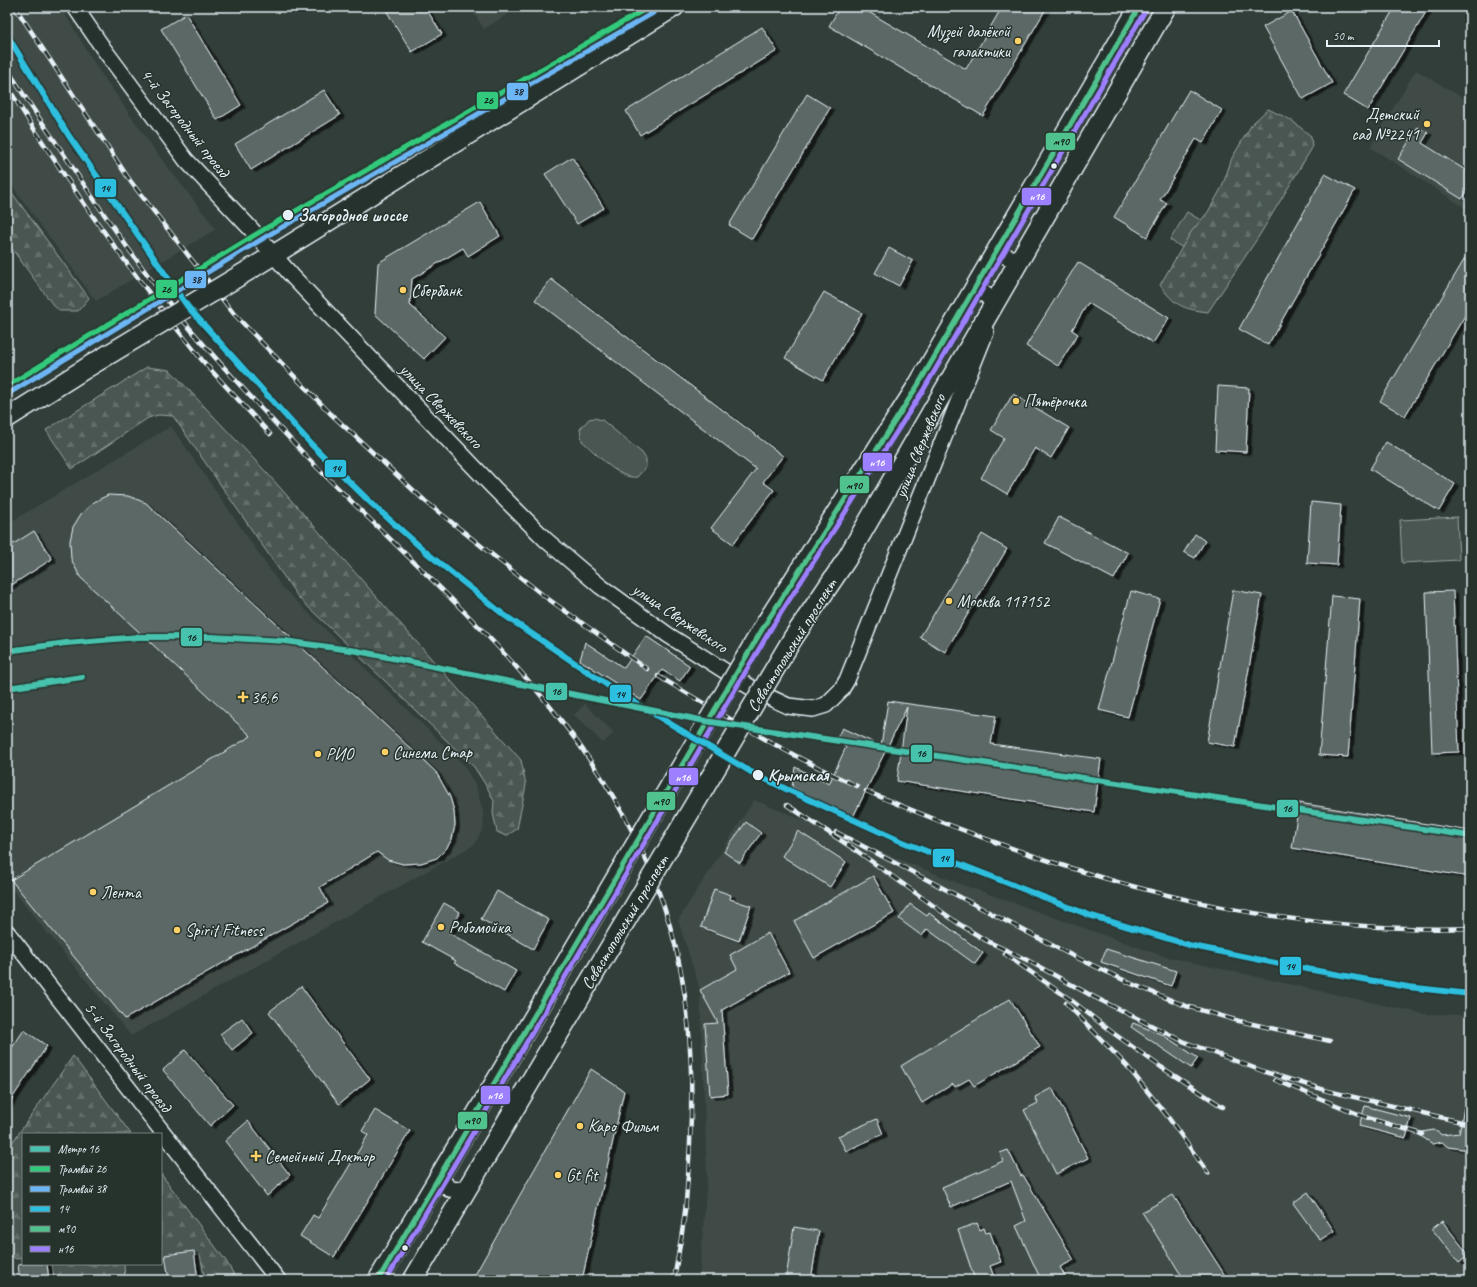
<svg xmlns="http://www.w3.org/2000/svg" width="1477" height="1287" font-family="Caveat,sans-serif">
  <style>
    .built { fill: #3f4b46 }
    .green { fill: #495651; stroke: #98a4a4 }
    .forest { fill: url(#forest-firs); stroke: #98a4a4 }
    .building { fill: #5c6865; stroke: #e8f1f8; filter: url(#shadow) }
    .lines { fill: none; stroke-linecap: round; stroke-linejoin: round }
    .minor-casing { stroke: #e8f1f8; stroke-width: 18 }
    .major-casing { stroke: #e8f1f8; stroke-width: 22 }
    .minor { stroke: #26332d; stroke-width: 15 }
    .major { stroke: #26332d; stroke-width: 19 }
    .rail-casing { stroke: #e8f1f8; stroke-width: 4.5 }
    .rail { stroke: #26332d; stroke-width: 3; stroke-dasharray: 9; stroke-linecap: butt }
    .major-bridge-casing { stroke: #e8f1f8; stroke-width: 22; stroke-linecap: butt }
    .major-bridge { stroke: #26332d; stroke-width: 19 }
    .bus-1-casing { stroke: #26332d; stroke-width: 8 }
    .bus-2-casing { stroke: #26332d; stroke-width: 8 }
    .bus-1 { stroke: #50c28e; stroke-width: 5 }
    .bus-2 { stroke: #9d80ff; stroke-width: 5 }
    .rail-1-casing { stroke: #26332d; stroke-width: 9 }
    .rail-1 { stroke: #2dbfdf; stroke-width: 6 }
    .tram-1-casing { stroke: #26332d; stroke-width: 8 }
    .tram-2-casing { stroke: #26332d; stroke-width: 8 }
    .tram-1 { stroke: #33ca7d; stroke-width: 5 }
    .tram-2 { stroke: #6db6f5; stroke-width: 5 }
    .metro-1-casing { stroke: #26332d; stroke-width: 9 }
    .metro-1 { stroke: #46c2ad; stroke-width: 6 }
    .poi-dot { fill: #ffd166; stroke: #26332d; stroke-width: 1.5 }
    .bus-dot { fill: #e8f1f8; stroke: #26332d; stroke-width: 1.5 }
    .labels { text-anchor: middle; dominant-baseline: central; stroke-width: 3; stroke-linejoin: round; paint-order: stroke }
    .poi-label { font-size: 17px; fill: #e8f1f8; stroke: #26332d; text-anchor: start }
    .street-label { font-size: 17px; fill: #e8f1f8; stroke: #26332d }
    .stop-label { font-size: 17px; font-weight: bold; fill: #e8f1f8; stroke: #26332d; text-anchor: start }
    .line-badge { stroke: #26332d; stroke-width: 1.5 }
    .badge-label { font-size: 11px; text-anchor: middle; font-weight: bold; fill: #fff }
    .pale-badge-label { font-size: 11px; text-anchor: middle; font-weight: bold; fill: #111 }
  </style>
  <defs>
    <pattern id="forest-firs" width="22" height="20" patternUnits="userSpaceOnUse"><rect width="22" height="20" fill="#495651"/><path d="M5 1l3.5 6h-7zM16 11l3.5 6h-7z" fill="#636f6b"/></pattern>
    <filter id="shadow"><feDropShadow dx="4.5" dy="2.5" stdDeviation="0" flood-color="#0009"/></filter>
  </defs>
  <rect width="100%" height="100%" fill="#323e39"/>
  <filter id="ink" filterUnits="userSpaceOnUse"><feTurbulence type="fractalNoise" baseFrequency=".025" numOctaves="2"/><feDisplacementMap in="SourceGraphic" scale="8" xChannelSelector="R" yChannelSelector="G"/><feConvolveMatrix kernelMatrix="1 2 1 2 8 2 1 2 1" color-interpolation-filters="sRGB"/></filter>
  <g filter="url(#ink)">
    <path class="built" d="M7 7H61L96 66 154 149 216 229 96 301 7 179Z
      M470 7H519L484 29Z
      M1416 70 1470 102V211L1370 147Z
      M171 426 281 586 464 765 476 787 483 811 484 827 474 845 131 1036 7 883V524Z
      M585 704 614 733 603 743 574 715Z
      M754 800 963 885 1163 956 1424 1014 1470 1015V1280H699L707 1177 700 990 678 920Z"/>
    <path class="green" d="M1187 212 1214 228 1196 256 1170 240Z
      M594 418 602 420 642 453 646 459V467L637 477C619 480 596 453 582 441L580 429 589 419Z
      M1457 517 1459 560 1402 563 1400 520Z"/>
    <path class="forest" d="M1268 109 1291 120 1311 136 1312 148 1259 236 1208 312C1183 309 1175 306 1160 285L1191 232 1208 212 1222 187 1232 158 1252 124Z
      M7 186 89 298 78 311H60L53 305 7 242Z
      M147 367 170 370 267 473 521 760 526 785 517 829 506 836 497 832 493 813 494 801 487 787 474 767 298 597 173 416 158 415 148 418 72 469 46 430Z
      M73 1056 131 1134H23V1257L16 1259 7 1253V1150Z
      M161 1174 226 1261 237 1280H205L200 1255 161 1257Z
      M52 1264H124L125 1280H54Z"/>
    <path class="building" d="M384 7H425L442 34 412 52Z
      M840 7H860L966 69 1002 7H1047L983 116 829 26Z
      M1395 7H1429L1368 110 1343 95Z
      M1292 11 1332 83 1303 99 1263 27Z
      M186 14 241 105 217 120 161 29Z
      M762 27 777 51 640 135 626 111Z
      M324 90 340 115 251 170 235 144Z
      M1189 90 1222 110 1203 143 1196 139 1160 200 1167 203 1147 237 1114 217Z
      M807 94 830 108 752 239 729 225Z
      M1418 127 1428 133 1422 143 1470 173V187L1462 199 1398 159Z
      M572 157 604 208 577 224 545 174Z
      M1325 174 1355 190 1268 345 1239 329Z
      M480 202 500 236 468 256 463 248 412 279 410 305 445 337 424 359 375 314 378 263Z
      M889 248 913 261 899 286 875 273Z
      M1470 250V307L1405 416 1380 401Z
      M1078 262 1169 318 1153 343 1088 303 1072 330 1078 334 1058 366 1026 346Z
      M551 279 783 456 763 482 774 490 733 544 711 528 756 469 535 300Z
      M824 292 862 313 823 380 785 358Z
      M1218 386 1249 388 1246 452 1215 450Z
      M1013 394 1069 428 1051 458 1035 448 1007 494 981 478 1004 438 991 430Z
      M1386 442 1455 484 1439 511 1370 469Z
      M108 495 128 496 146 503 436 772 450 797 454 811 455 825 452 839 446 849 437 858 421 863 403 864 388 860 377 852 320 887 328 903 125 1019 11 880 251 736 80 577 71 559 70 541 73 527 81 514 94 502Z
      M1311 502 1341 505 1337 565 1307 563Z
      M1059 517 1128 553 1114 579 1045 543Z
      M34 531 52 559 7 588V548Z
      M982 534 1007 549 945 652 920 637Z
      M1195 534 1205 541 1195 558 1184 552Z
      M1233 590 1262 595 1235 747 1207 742Z
      M1131 591 1160 599 1128 717 1099 710Z
      M1453 591 1459 752 1432 753 1426 592Z
      M1332 596 1360 599 1348 757 1319 755Z
      M646 636 690 666 680 681 662 670 641 700 580 660 585 642 624 668Z
      M888 701 996 716 991 744 1101 759 1094 812 897 781 907 707 853 817 792 787 795 767 829 784 846 747 835 742 842 728 881 746Z
      M1299 803 1470 831V877L1292 848Z
      M746 822 761 833 740 863 724 852Z
      M798 831 846 862 830 887 782 856Z
      M873 876 894 913 814 958 794 921Z
      M714 889 731 895 730 899 751 906 739 941 701 927Z
      M497 891 549 920 533 949 481 919Z
      M444 903 460 912 449 933 516 971 504 992 454 963 456 961 422 942Z
      M910 904 927 916 929 913 983 953 975 964 927 929 922 936 899 919Z
      M768 933 789 972 722 1010 728 1094 710 1096 705 1024 718 1023 700 990 737 969 730 955Z
      M1106 949 1176 971 1171 986 1101 962Z
      M301 986 370 1079 339 1104 269 1012Z
      M1010 999 1040 1047 974 1086 969 1079 955 1087 953 1084 922 1103 901 1066Z
      M242 1018 253 1033 232 1050 220 1034Z
      M1133 1023 1163 1035 1198 1058 1191 1068 1131 1027Z
      M24 1030 47 1046 7 1106V1055Z
      M185 1050 233 1105 210 1126 163 1070Z
      M591 1069 624 1091 582 1280H472Z
      M1052 1088 1088 1158 1056 1174 1024 1110 1038 1103 1035 1097Z
      M1365 1106 1411 1118 1406 1138 1359 1126Z
      M1464 1107 1470 1108V1150L1448 1147 1442 1142 1433 1144 1416 1133 1434 1130 1442 1135 1459 1133Z
      M375 1110 410 1131 334 1257 300 1236 313 1215 318 1218 368 1135 362 1131Z
      M877 1119 883 1134 846 1151 838 1136Z
      M248 1121 290 1175 267 1196 225 1141Z
      M1008 1150 1021 1176 1023 1175 1074 1260 1060 1267 1067 1280H1041L1016 1226 1026 1221 1011 1181 951 1207 942 1187 1003 1161 1000 1153Z
      M1308 1192 1334 1231 1320 1240 1293 1203Z
      M1173 1195 1208 1249 1228 1280H1185L1178 1270 1142 1212Z
      M1442 1221 1469 1255 1459 1263 1432 1229Z
      M977 1223 980 1230 984 1228 986 1233 990 1232 1001 1262 990 1266 995 1280H975L958 1230Z
      M794 1227 819 1231 811 1280 786 1278Z
      M194 1251 198 1280H169L165 1255Z
      M24 1264H47L49 1280H20L18 1265Z"/>
    <g class="lines">
      <defs>
        <path id="minor" d="M75 7 103 48 186 160 251 229 293 277 494 488 546 540 600 586 668 635 758 692 788 706 813 709 826 705 841 690 847 680 986 332
          M1002 239 1000 249 1007 257 1017 259 1025 252
          M967 299 975 293 985 294 992 302 990 312
          M7 932 278 1280
          M444 1168 442 1179 449 1189 461 1190 470 1183"/>
        <path id="major" d="M254 267 674 7
          M7 418 91 365
          M766 623 918 385 1139 7
          M793 638 846 560 1166 7
          M378 1280 570 956
          M413 1280 587 986"/>
      </defs>
      <use href="#minor" class="minor-casing"/>
      <use href="#major" class="major-casing"/>
      <use href="#minor" class="minor"/>
      <use href="#major" class="major"/>
      <defs>
        <path id="rail" d="M15 7 131 182 234 314 330 413 425 501 544 596 647 669
          M7 68C24 97 44 125 63 153 99 208 136 262 177 313 217 362 261 408 304 454 444 598 612 725 670 926 696 1014 694 1110 686 1201 684 1227 678 1254 674 1280
          M7 86C66 182 131 273 202 360 224 385 247 409 270 434
          M658 676C723 715 788 755 857 786
          M866 791C1021 857 1182 912 1351 925 1390 928 1430 930 1470 928
          M787 805 857 851 959 924 987 941 1027 960 1094 997 1185 1042 1265 1072 1328 1091 1470 1124
          M836 832 1067 953 1132 984 1186 1006 1239 1021 1330 1041
          M1005 954 1071 1000 1113 1033 1161 1067 1223 1107
          M1066 1003 1127 1066 1168 1117 1208 1173
          M1275 1080 1368 1118 1422 1134"/>
      </defs>
      <use href="#rail" class="rail-casing"/>
      <use href="#rail" class="rail"/>
      <defs>
        <path id="major-bridge" d="M91 365 254 267
          M570 956 766 623
          M587 986 793 638"/>
      </defs>
      <use href="#major-bridge" class="major-bridge-casing"/>
      <use href="#major-bridge" class="major-bridge"/>
      <defs>
        <path id="bus-1" d="M378 1280 766 623 918 385 1139 7"/>
        <path id="bus-2" d="M386 1280 772 627 924 389 1145 11"/>
      </defs>
      <use href="#bus-1" class="bus-1-casing"/>
      <use href="#bus-2" class="bus-2-casing"/>
      <use href="#bus-1" class="bus-1"/>
      <use href="#bus-2" class="bus-2"/>
      <defs>
        <path id="rail-1" d="M7 35 69 136 188 307 312 445 371 503 427 553 504 615 622 695 751 772 786 789 898 840 1089 915 1193 946 1290 966 1408 987 1470 994"/>
      </defs>
      <use href="#rail-1" class="rail-1-casing"/>
      <use href="#rail-1" class="rail-1"/>
      <defs>
        <path id="tram-1" d="M7 386 268 227 649 7"/>
        <path id="tram-2" d="M11 392 272 233 653 13"/>
      </defs>
      <use href="#tram-1" class="tram-1-casing"/>
      <use href="#tram-2" class="tram-2-casing"/>
      <use href="#tram-1" class="tram-1"/>
      <use href="#tram-2" class="tram-2"/>
      <defs>
        <path id="metro-1" d="M7 651 66 643 139 637H212L285 641 357 651 705 721 1470 836
          M7 688 82 677"/>
      </defs>
      <use href="#metro-1" class="metro-1-casing"/>
      <use href="#metro-1" class="metro-1"/>
    </g>
  </g>
  <g class="poi-dot">
    <circle cx="1018" cy="41" r="4"/>
    <circle cx="1427" cy="124" r="4"/>
    <circle cx="403" cy="290" r="4"/>
    <circle cx="1016" cy="401" r="4"/>
    <circle cx="949" cy="601" r="4"/>
    <path d="M241 691h4v4h4v4h-4v4h-4v-4h-4v-4h4z"/>
    <circle cx="385" cy="752" r="4"/>
    <circle cx="318" cy="754" r="4"/>
    <circle cx="93" cy="892" r="4"/>
    <circle cx="441" cy="927" r="4"/>
    <circle cx="177" cy="930" r="4"/>
    <circle cx="580" cy="1126" r="4"/>
    <path d="M254 1150h4v4h4v4h-4v4h-4v-4h-4v-4h4z"/>
    <circle cx="558" cy="1175" r="4"/>
  </g>
  <g class="bus-dot">
    <circle cx="1054" cy="166" r="3.5"/>
    <circle cx="288" cy="215" r="6"/>
    <circle cx="758" cy="775" r="6"/>
    <circle cx="405" cy="1248" r="3.5"/>
  </g>
  <g class="labels">
    <g class="poi-label">
      <text x="1010" y="31" text-anchor="end">Музей далёкой<tspan x="1010" dy="20">галактики</tspan></text>
      <text x="1419" y="114" text-anchor="end">Детский<tspan x="1419" dy="20">сад №2241</tspan></text>
      <text x="411" y="290">Сбербанк</text>
      <text x="1024" y="401">Пятёрочка</text>
      <text x="957" y="601">Москва 117152</text>
      <text x="251" y="697">36,6</text>
      <text x="393" y="752">Синема Стар</text>
      <text x="326" y="754">РИО</text>
      <text x="101" y="892">Лента</text>
      <text x="449" y="927">Робомойка</text>
      <text x="185" y="930">Spirit Fitness</text>
      <text x="588" y="1126">Каро Фильм</text>
      <text x="265" y="1156">Семейный Доктор</text>
      <text x="566" y="1175">Gt fit</text>
    </g>
    <g class="street-label">
      <text transform="translate(185 123) rotate(52)">4-й Загородный проезд</text>
      <text transform="translate(441 406) rotate(46)">улица Свержевского</text>
      <text transform="translate(920 446) rotate(-68)">улица Свержевского</text>
      <text transform="translate(680 618) rotate(34)">улица Свержевского</text>
      <text transform="translate(792 645) rotate(-58)">Севастопольский проспект</text>
      <text transform="translate(625 922) rotate(-59)">Севастопольский проспект</text>
      <text transform="translate(128 1057) rotate(53)">5-й Загородный проезд</text>
    </g>
    <g class="stop-label">
      <text x="298" y="215">Загородное шоссе</text>
      <text x="768" y="775">Крымская</text>
    </g>
  </g>
  <g class="line-badge">
    <rect x="506" y="82" width="23" height="19" rx="4" fill="#6db6f5"/>
    <rect x="476" y="91" width="23" height="19" rx="4" fill="#33ca7d"/>
    <rect x="1045" y="132" width="31" height="19" rx="4" fill="#50c28e"/>
    <rect x="94" y="178" width="23" height="20" rx="4" fill="#2dbfdf"/>
    <rect x="1021" y="187" width="31" height="19" rx="4" fill="#9d80ff"/>
    <rect x="184" y="270" width="23" height="19" rx="4" fill="#6db6f5"/>
    <rect x="155" y="279" width="23" height="20" rx="4" fill="#33ca7d"/>
    <rect x="862" y="452" width="31" height="20" rx="4" fill="#9d80ff"/>
    <rect x="324" y="459" width="23" height="19" rx="4" fill="#2dbfdf"/>
    <rect x="839" y="475" width="31" height="19" rx="4" fill="#50c28e"/>
    <rect x="180" y="627" width="23" height="20" rx="4" fill="#46c2ad"/>
    <rect x="545" y="682" width="23" height="19" rx="4" fill="#46c2ad"/>
    <rect x="609" y="684" width="23" height="19" rx="4" fill="#2dbfdf"/>
    <rect x="910" y="744" width="23" height="19" rx="4" fill="#46c2ad"/>
    <rect x="668" y="767" width="31" height="19" rx="4" fill="#9d80ff"/>
    <rect x="646" y="791" width="30" height="20" rx="4" fill="#50c28e"/>
    <rect x="1276" y="799" width="23" height="19" rx="4" fill="#46c2ad"/>
    <rect x="932" y="848" width="23" height="20" rx="4" fill="#2dbfdf"/>
    <rect x="1279" y="956" width="23" height="20" rx="4" fill="#2dbfdf"/>
    <rect x="480" y="1085" width="31" height="20" rx="4" fill="#9d80ff"/>
    <rect x="457" y="1111" width="31" height="19" rx="4" fill="#50c28e"/>
  </g>
  <g class="badge-label">
    <text x="1037" y="200">н16</text>
    <text x="877" y="466">н16</text>
    <text x="683" y="781">н16</text>
    <text x="495" y="1099">н16</text>
  </g>
  <g class="pale-badge-label">
    <text x="518" y="95">38</text>
    <text x="488" y="104">26</text>
    <text x="1061" y="145">м90</text>
    <text x="105" y="192">14</text>
    <text x="196" y="283">38</text>
    <text x="166" y="293">26</text>
    <text x="336" y="472">14</text>
    <text x="854" y="489">м90</text>
    <text x="191" y="641">16</text>
    <text x="556" y="695">16</text>
    <text x="620" y="698">14</text>
    <text x="921" y="757">16</text>
    <text x="661" y="805">м90</text>
    <text x="1287" y="812">16</text>
    <text x="944" y="862">14</text>
    <text x="1290" y="970">14</text>
    <text x="472" y="1124">м90</text>
  </g>
  <rect width="1477" height="1287" fill="none" stroke="#26332d" stroke-width="24"/>
  <rect x="12" y="12" width="1453" height="1263" fill="none" stroke="#e8f1f8" stroke-width="1.5" filter="url(#ink)"/>
  <rect x="22" y="1133" width="140" height="132" fill="#26332d" stroke="#747f7e"/>
  <rect x="30" y="1146" width="20" height="6" fill="#46c2ad" stroke="#747f7e"/>
  <text x="58" y="1153" font-size="12" fill="#e8f1f8">Метро 16</text>
  <rect x="30" y="1166" width="20" height="6" fill="#33ca7d" stroke="#747f7e"/>
  <text x="58" y="1173" font-size="12" fill="#e8f1f8">Трамвай 26</text>
  <rect x="30" y="1186" width="20" height="6" fill="#6db6f5" stroke="#747f7e"/>
  <text x="58" y="1193" font-size="12" fill="#e8f1f8">Трамвай 38</text>
  <rect x="30" y="1206" width="20" height="6" fill="#2dbfdf" stroke="#747f7e"/>
  <text x="58" y="1213" font-size="12" fill="#e8f1f8">14</text>
  <rect x="30" y="1226" width="20" height="6" fill="#50c28e" stroke="#747f7e"/>
  <text x="58" y="1233" font-size="12" fill="#e8f1f8">м90</text>
  <rect x="30" y="1246" width="20" height="6" fill="#9d80ff" stroke="#747f7e"/>
  <text x="58" y="1253" font-size="12" fill="#e8f1f8">н16</text>
  <path d="M1327 40v6h112v-6" fill="none" stroke="#e8f1f8" stroke-width="2"/>
  <text x="1333" y="40" font-size="12" fill="#e8f1f8" stroke="#26332d" stroke-width="3" paint-order="stroke">50 m</text>
</svg>
